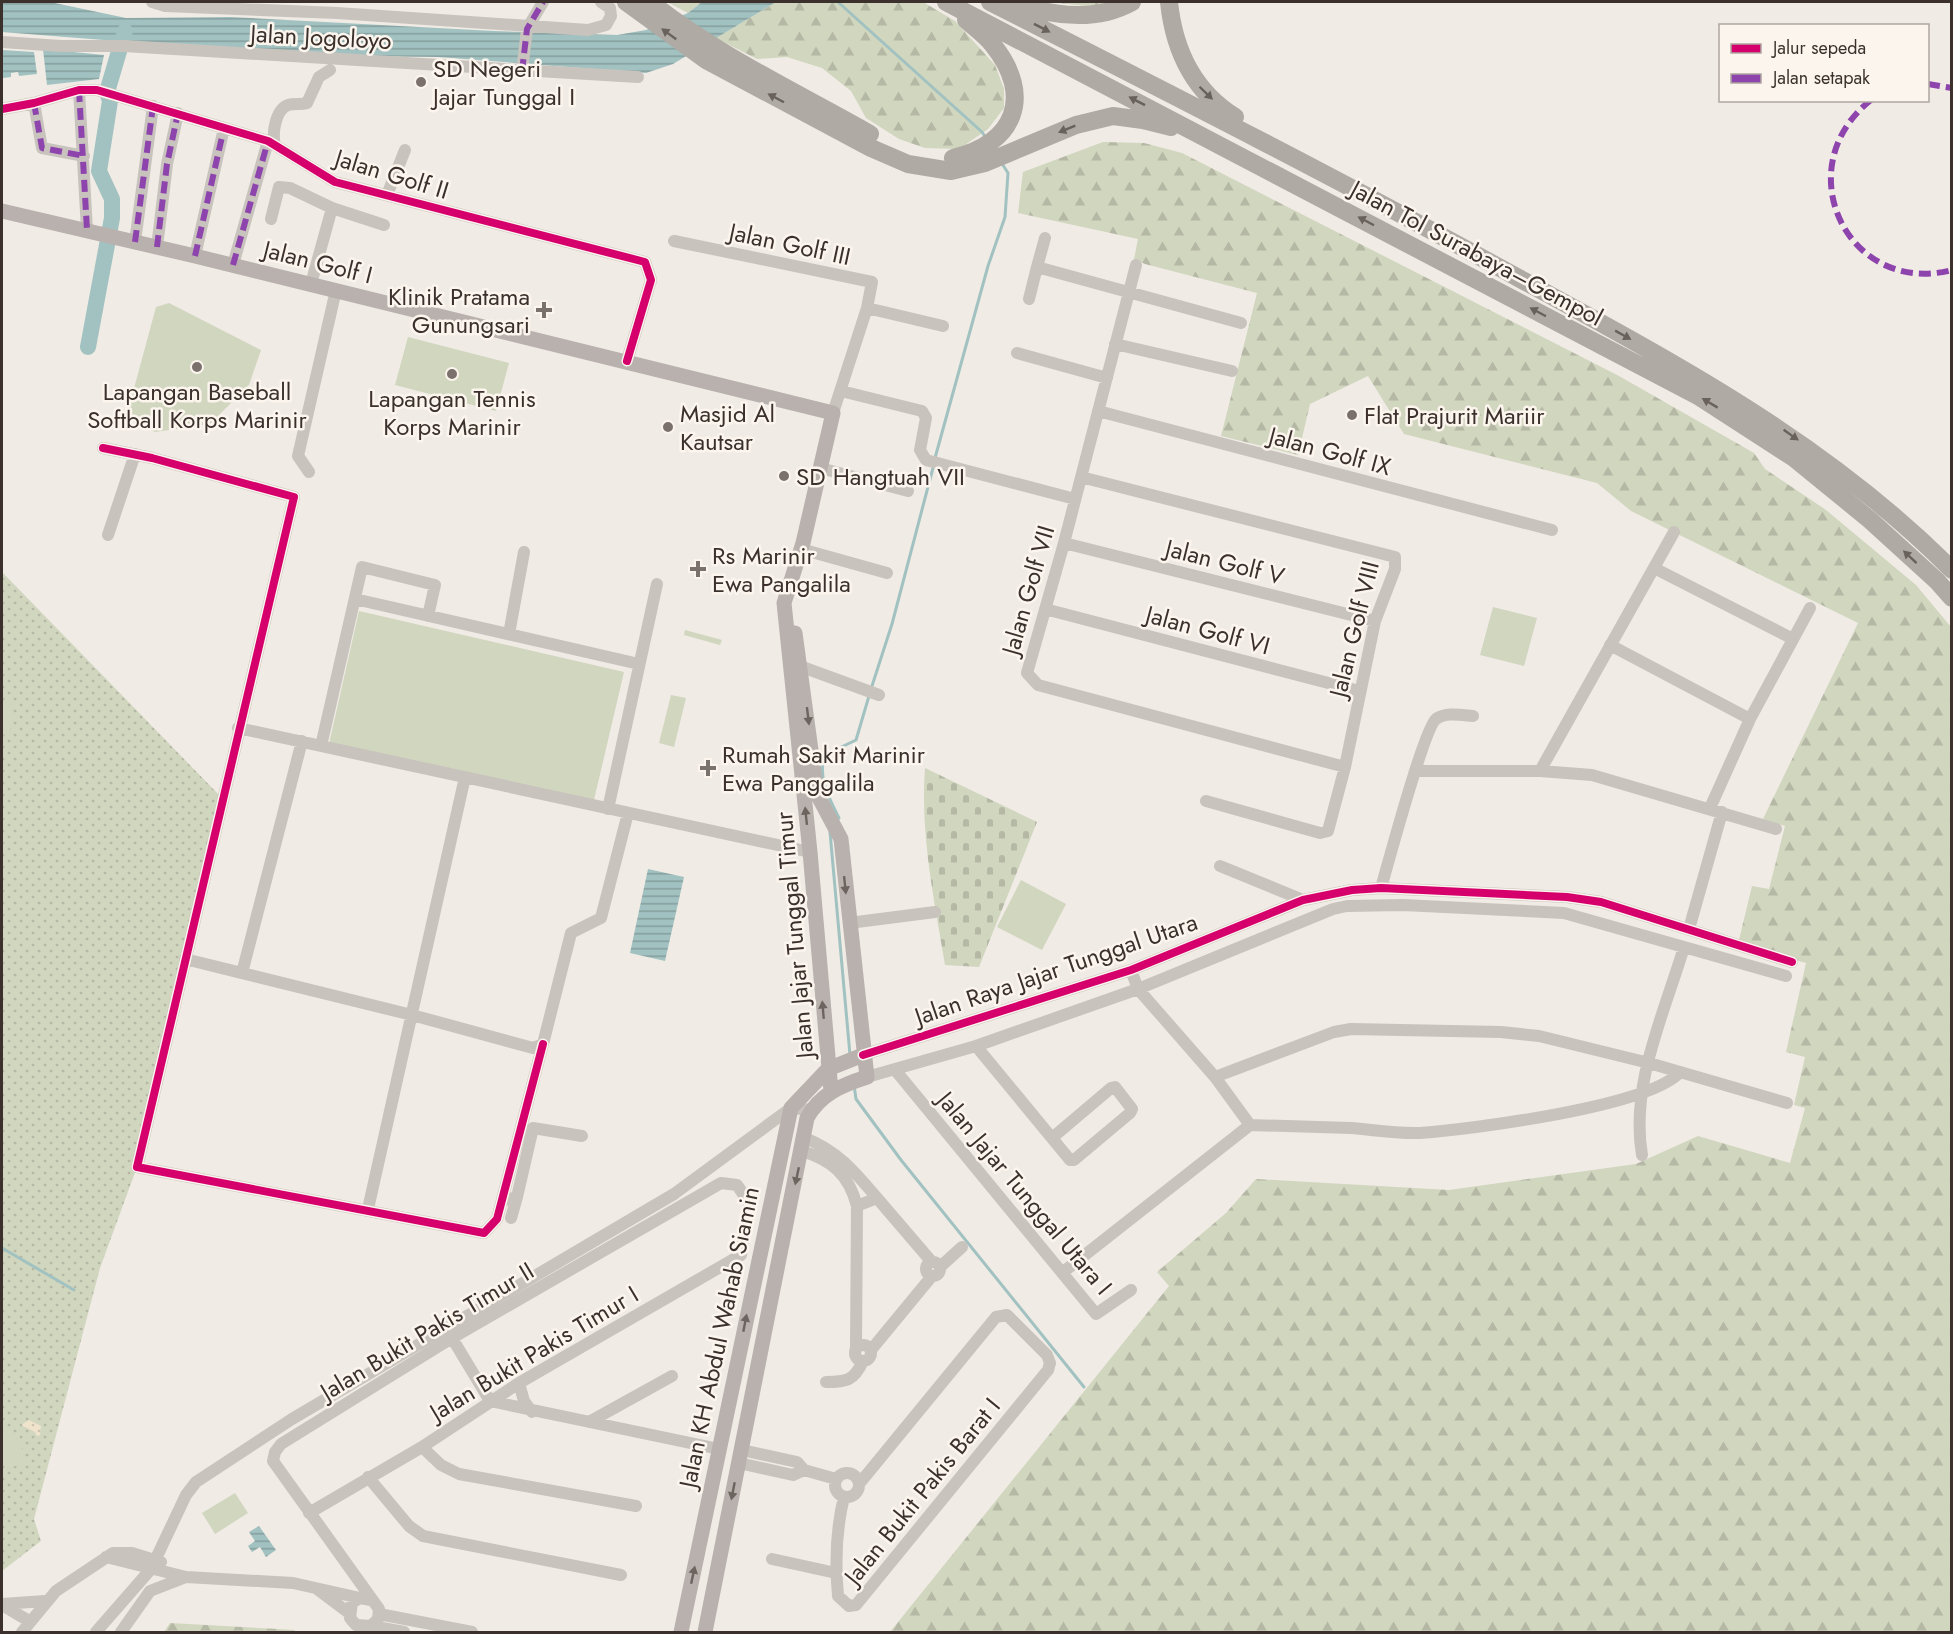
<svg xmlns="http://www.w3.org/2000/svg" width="1953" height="1634" font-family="Jost,sans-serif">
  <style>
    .grass { fill: url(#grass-dots) }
    .forest { fill: url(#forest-firs) }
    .sand { fill: url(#sand-dots) }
    .cemetery { fill: url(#cemetery-stones) }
    .park { fill: #d1d6bf }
    .water { fill: url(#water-rules) }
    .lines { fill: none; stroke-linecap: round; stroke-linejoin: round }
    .stream { stroke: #a1c2c1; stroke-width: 3 }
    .river { stroke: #a1c2c1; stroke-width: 16 }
    .minor { stroke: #c9c3be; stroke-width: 12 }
    .major { stroke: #b8b1ad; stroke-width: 15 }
    .highway { stroke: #afaaa4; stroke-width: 18 }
    .quiet { stroke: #8e44ad; stroke-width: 6; stroke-dasharray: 12 6; stroke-linecap: butt }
    .cycleway-casing { stroke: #fbf5ee; stroke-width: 11 }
    .cycleway { stroke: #d6006c; stroke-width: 8 }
    .oneway { fill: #69615b }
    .oneway2 { fill: #6d645f }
    .poi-dot { fill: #7a716c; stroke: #fbf5ee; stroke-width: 2 }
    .labels { text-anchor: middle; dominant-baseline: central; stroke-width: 5; stroke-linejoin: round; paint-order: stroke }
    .street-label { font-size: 24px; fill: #3b302b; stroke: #fbf5ee }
    .poi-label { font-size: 24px; fill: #3b302b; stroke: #fbf5ee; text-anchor: start }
  </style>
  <defs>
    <pattern id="grass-dots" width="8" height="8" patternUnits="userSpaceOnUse" patternTransform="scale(1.5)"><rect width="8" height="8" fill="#d1d6bf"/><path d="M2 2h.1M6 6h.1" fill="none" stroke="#b4b8a4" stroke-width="1.8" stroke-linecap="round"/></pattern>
    <pattern id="forest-firs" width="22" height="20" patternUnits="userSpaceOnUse" patternTransform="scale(1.5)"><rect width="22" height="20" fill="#d1d6bf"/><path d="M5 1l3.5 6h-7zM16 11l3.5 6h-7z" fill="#b4b8a4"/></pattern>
    <pattern id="sand-dots" width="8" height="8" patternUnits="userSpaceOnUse" patternTransform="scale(1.5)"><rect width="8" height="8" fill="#efe3cc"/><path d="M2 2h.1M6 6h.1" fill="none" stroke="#cec3af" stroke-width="1.8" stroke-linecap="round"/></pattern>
    <pattern id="cemetery-stones" width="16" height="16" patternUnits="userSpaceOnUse" patternTransform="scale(1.5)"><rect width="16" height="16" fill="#d1d6bf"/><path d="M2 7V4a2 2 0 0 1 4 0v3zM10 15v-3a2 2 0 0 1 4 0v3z" fill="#b4b8a4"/></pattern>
    <pattern id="water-rules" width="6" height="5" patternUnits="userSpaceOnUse" patternTransform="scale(1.5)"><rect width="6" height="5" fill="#a1c2c1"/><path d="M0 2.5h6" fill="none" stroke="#849e9d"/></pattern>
  </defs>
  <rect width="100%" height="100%" fill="#f0ebe5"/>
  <path class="grass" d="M2 572 222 798 137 1167 100 1268 34 1519 41 1541 2 1571Z"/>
  <path class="forest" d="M667 2H702L688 13Z
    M776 2H923L955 21 995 65 1004 89V108L988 129 959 149 925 148 899 139 866 118 851 91 822 68 787 57 757 59 716 38Z
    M1048 2H1110L1097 7Z
    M1103 142 1144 143 1182 153 1619 376 1754 453 1765 469 1826 510 1916 585 1951 627V1632H890L1169 1286 1157 1272 1226 1213 1256 1179 1449 1190 1636 1164 1698 1136 1790 1163 1805 1108 1794 1105 1805 1057 1786 1052 1806 963 1738 944 1752 886 1769 889 1785 826 1763 819 1858 623 1631 511 1597 483 1404 434 1368 376 1310 404 1298 455 1221 436 1257 293 1145 264 1134 259 1138 239 1018 213 1023 172Z
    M170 1623 295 1630 293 1632H164Z"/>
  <path class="sand" d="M29 1420 41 1426 40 1435 37 1436 35 1432 21 1425Z"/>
  <path class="cemetery" d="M925 768 1037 822 979 967 945 965C934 899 920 834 925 768Z"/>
  <path class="park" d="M169 303 261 350 249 385 210 424 155 432 126 418 156 307Z
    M408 337 509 363 496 411 395 385Z
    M1493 607 1537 618 1524 666 1480 655Z
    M359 611 624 672 594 800 329 744Z
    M685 630 722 640 720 645 684 635Z
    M671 695 686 698 674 747 659 743Z
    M2 701 9 702 13 709 10 730 3 735Z
    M1021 880 1066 904 1042 950 997 927Z
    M2 1428C15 1435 23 1445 25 1460L17 1466 5 1467 2 1463Z
    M235 1493 248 1513 215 1534 202 1513Z"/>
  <path class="water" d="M2 2H50L126 18 231 17 494 31 617 35 646 30 688 13 702 2H776L673 64 646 73 438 57 348 56 193 47 2 32Z
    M43 49 104 55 99 79 47 85Z
    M2 50 34 52 37 74 19 76 18 72 11 73V77L2 78Z
    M648 869 684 877 665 961 630 953Z
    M259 1526 276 1550 266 1557 260 1547 252 1552 248 1546 255 1541 249 1532Z"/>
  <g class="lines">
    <path class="stream" d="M838 2 982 132 986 138
      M935 458 988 266 1005 217 1008 173 1001 162
      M871 689 892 624 934 464
      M836 821 839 818C829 798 817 777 825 755L856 740 869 696
      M830 832 850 1055
      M854 1085 856 1099 901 1160 1084 1387
      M2 1248 74 1290"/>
    <path class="river" d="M88 347 112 218V199L99 171 110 101 107 92 125 31"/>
    <path class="minor" d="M152 2 165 6 337 13 588 30 606 25 611 16 610 8 601 2
      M2 42 61 46H124L638 77
      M522 71 527 29 543 2
      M79 90 87 230
      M34 103 42 148 84 156
      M2 109 34 103 79 90H97L268 141 335 182 645 262 651 280 627 361
      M275 145C272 134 275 110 288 105 294 103 301 105 307 103L319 77 330 70
      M387 195 405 150
      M271 219 279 187 290 188 332 208
      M674 241 872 282 867 308 833 413
      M135 242 153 106
      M157 247 167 164 178 113
      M195 256 224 128
      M233 265 268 141
      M1136 265 1064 543 1027 673 1038 685 1345 767
      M1037 267 1045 238
      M311 284 332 208 384 225
      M1029 299 1037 267 1241 323
      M867 308 943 326
      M1115 344 1232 371
      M1017 353 1107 378
      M841 391 922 411 926 418 920 450 926 460 1075 499
      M1098 411 1552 530
      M103 448 152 458 294 497 137 1167 484 1233 497 1219 543 1044
      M820 468 908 491
      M309 472 298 456 336 290
      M1081 477 1395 557V569L1375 621 1345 767 1328 831 1320 833 1206 801
      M108 535 135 454
      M1064 543 1375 621
      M801 549 887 573
      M1654 568 1793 639
      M355 599 639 664
      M1045 609 1359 691
      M509 634 524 552
      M1610 645 1750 719
      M794 664 879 695
      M238 728 810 852
      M321 746 362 567 435 585 428 616
      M1416 771H1540L1592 775 1776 829
      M1540 771 1674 532
      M1710 808 1750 719 1810 608
      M608 809 657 584
      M1220 866 1303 900
      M1381 888C1388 864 1424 729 1436 719 1446 712 1461 715 1473 716
      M849 923 935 912
      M1689 929 1722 812
      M185 959 412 1015 533 1048 543 1044 571 933 601 918 628 813
      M1131 970 1138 989 1215 1077 1250 1125
      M242 973 302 741
      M976 1046 1070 1160H1074L1130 1113 1132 1109 1115 1087 1111 1088 1052 1138
      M863 1055 1131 970 1303 900 1352 890 1381 888 1567 897 1601 902 1792 962
      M896 1071 1096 1314 1131 1290
      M867 1077 976 1046 1138 989 1333 909 1347 906 1403 905 1564 913 1786 976
      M1215 1077 1334 1032 1351 1029 1501 1032 1539 1036 1649 1063 1787 1103
      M1250 1125C1284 1126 1318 1127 1351 1128 1374 1130 1397 1134 1420 1133 1471 1129 1649 1107 1680 1072
      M805 1138C838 1151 855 1172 877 1198
      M802 1151C832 1160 849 1175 857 1206
      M1642 1155C1630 1085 1664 1014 1684 947
      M502 1201 517 1197 533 1128 582 1136
      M368 1209 465 777
      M511 1218 517 1197
      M926 1269a7 7 0 1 1 14 0a7 7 0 1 1-14 0Z
      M940 1267 962 1247
      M1062 1273 1250 1125
      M452 1338 490 1401 719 1449
      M855 1353a8 8 0 1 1 16 0a8 8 0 1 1-16 0Z
      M856 1348 857 1206 877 1198 931 1261
      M871 1350 932 1276
      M826 1382C846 1382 854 1381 863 1361
      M519 1383 524 1401 532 1412
      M589 1422 672 1376
      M422 1447 441 1465 459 1474 636 1506
      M742 1450 797 1462 804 1470 836 1479
      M739 1463 793 1475 804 1470
      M835 1485a12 12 0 1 1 24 0a12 12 0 1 1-24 0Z
      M368 1477 409 1526 423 1536 621 1575
      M844 1497C836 1529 835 1562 838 1596L849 1606 856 1605 1048 1370 1050 1363 1047 1355 1007 1315 996 1317 859 1484
      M309 1513 422 1447 519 1383 741 1255 750 1204 737 1185 721 1183 452 1338 281 1444 275 1452 273 1461 379 1609 378 1619 371 1626 356 1625 350 1618 352 1603 360 1598 371 1600
      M106 1557 186 1577 293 1583 360 1598
      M772 1559 836 1573
      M317 1589 349 1613
      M2 1604 45 1601
      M2 1605 29 1621
      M379 1614 472 1632
      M371 1626 404 1632
      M22 1632 56 1591 113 1553H132L161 1562
      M96 1632 151 1569 186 1495 196 1482 292 1419 674 1194 791 1108 812 1110
      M121 1632 150 1591 186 1577"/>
    <path class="major" d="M2 211 195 256 833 413 803 543 784 603 810 852 831 1091
      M681 1632 791 1108 828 1069 863 1055
      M705 1632 807 1118C820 1094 842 1085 867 1077L841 839 817 794 795 633"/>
    <path class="highway" d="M626 2 706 60 871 148 908 164 951 171 985 163 1076 125 1113 116 1143 120 1171 127
      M650 2C717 55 796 92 870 134
      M946 2 1698 396 1794 458 1870 520 1937 581 1952 598
      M990 2C1169 93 1348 184 1524 281 1678 365 1827 444 1952 570
      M1012 2C1051 16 1094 23 1132 2
      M1169 2C1174 50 1193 91 1235 117
      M953 158C1015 144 1034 96 993 45 986 36 975 28 966 20"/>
    <path class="quiet" d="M522 71 527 29 543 2
      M1928 84 1952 88
      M79 90 87 230
      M1871 100C1786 167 1847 297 1952 270
      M34 103 42 148 84 156
      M135 242 153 106
      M157 247 167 164 178 113
      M195 256 224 128
      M233 265 268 141"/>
    <defs>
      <path id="cycleway" d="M2 109 34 103 79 90H97L268 141 335 182 645 262 651 280 627 361
        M103 448 152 458 294 497 137 1167 484 1233 497 1219 543 1044
        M863 1055 1131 970 1303 900 1352 890 1381 888 1567 897 1601 902 1792 962"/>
    </defs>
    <use href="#cycleway" class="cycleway-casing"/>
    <use href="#cycleway" class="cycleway"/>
  </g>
  <defs><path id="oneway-solid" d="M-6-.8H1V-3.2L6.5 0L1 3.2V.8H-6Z" transform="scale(1.5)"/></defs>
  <g class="oneway">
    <use href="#oneway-solid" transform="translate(1042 28) rotate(27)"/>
    <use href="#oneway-solid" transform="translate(669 34) rotate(-144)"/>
    <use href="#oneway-solid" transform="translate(1206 93) rotate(44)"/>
    <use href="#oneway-solid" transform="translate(776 98) rotate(-152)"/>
    <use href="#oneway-solid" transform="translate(1137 101) rotate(-153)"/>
    <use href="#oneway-solid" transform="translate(1067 129) rotate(158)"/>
    <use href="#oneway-solid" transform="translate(1366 221) rotate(-152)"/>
    <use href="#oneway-solid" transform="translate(1538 312) rotate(-152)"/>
    <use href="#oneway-solid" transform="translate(1623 335) rotate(29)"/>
    <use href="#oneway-solid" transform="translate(1710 403) rotate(-149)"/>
    <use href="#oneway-solid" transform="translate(1791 435) rotate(35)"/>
    <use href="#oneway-solid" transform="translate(1910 557) rotate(-137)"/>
  </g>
  <g class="oneway2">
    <use href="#oneway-solid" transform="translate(808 716) rotate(83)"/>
    <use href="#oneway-solid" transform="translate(806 816) rotate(-96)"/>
    <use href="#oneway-solid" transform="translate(845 885) rotate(84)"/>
    <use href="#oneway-solid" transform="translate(823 1010) rotate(-95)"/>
    <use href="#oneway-solid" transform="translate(797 1176) rotate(102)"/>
    <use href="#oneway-solid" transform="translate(745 1323) rotate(-79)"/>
    <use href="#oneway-solid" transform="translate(733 1491) rotate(101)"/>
    <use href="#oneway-solid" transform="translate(693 1575) rotate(-78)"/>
  </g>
  <g class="poi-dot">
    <circle cx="421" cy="82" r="6"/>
    <path d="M541 301h6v6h6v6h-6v6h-6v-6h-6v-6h6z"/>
    <circle cx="197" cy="367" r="6"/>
    <circle cx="452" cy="374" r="6"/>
    <circle cx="1352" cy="415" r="6"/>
    <circle cx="668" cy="427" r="6"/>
    <circle cx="784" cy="476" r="6"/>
    <path d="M695 560h6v6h6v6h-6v6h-6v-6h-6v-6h6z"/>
    <path d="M705 759h6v6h6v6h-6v6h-6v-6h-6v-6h6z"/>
  </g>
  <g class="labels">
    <g class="street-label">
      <text transform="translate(321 37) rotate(3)">Jalan Jogoloyo</text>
      <text transform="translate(392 174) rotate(17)">Jalan Golf II</text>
      <text transform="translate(790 244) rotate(12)">Jalan Golf III</text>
      <text transform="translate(1477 253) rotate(28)">Jalan Tol Surabaya–Gempol</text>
      <text transform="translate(318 262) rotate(14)">Jalan Golf I</text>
      <text transform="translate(1330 451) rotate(15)">Jalan Golf IX</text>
      <text transform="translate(1225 562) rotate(14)">Jalan Golf V</text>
      <text transform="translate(1028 590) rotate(-74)">Jalan Golf VII</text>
      <text transform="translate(1354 629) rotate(-76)">Jalan Golf VIII</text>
      <text transform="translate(1208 630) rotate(15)">Jalan Golf VI</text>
      <text transform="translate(794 935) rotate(-95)">Jalan Jajar Tunggal Timur</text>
      <text transform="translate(1056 969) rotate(-19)">Jalan Raya Jajar Tunggal Utara</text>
      <text transform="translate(1025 1193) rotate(50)">Jalan Jajar Tunggal Utara I</text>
      <text transform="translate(427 1331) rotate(-31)">Jalan Bukit Pakis Timur II</text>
      <text transform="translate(719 1337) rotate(-78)">Jalan KH Abdul Wahab Siamin</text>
      <text transform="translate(534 1353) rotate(-31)">Jalan Bukit Pakis Timur I</text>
      <text transform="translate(922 1491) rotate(-51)">Jalan Bukit Pakis Barat I</text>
    </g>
    <g class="poi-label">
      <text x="433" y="68">SD Negeri<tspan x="433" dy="28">Jajar Tunggal I</tspan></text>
      <text x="530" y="296" text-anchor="end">Klinik Pratama<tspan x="530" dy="28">Gunungsari</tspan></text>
      <text x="197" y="391" text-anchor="middle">Lapangan Baseball<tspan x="197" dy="28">Softball Korps Marinir</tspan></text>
      <text x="452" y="398" text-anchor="middle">Lapangan Tennis<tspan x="452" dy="28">Korps Marinir</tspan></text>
      <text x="680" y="413">Masjid Al<tspan x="680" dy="28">Kautsar</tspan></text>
      <text x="1364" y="415">Flat Prajurit Mariir</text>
      <text x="796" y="476">SD Hangtuah VII</text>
      <text x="712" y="555">Rs Marinir<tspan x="712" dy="28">Ewa Pangalila</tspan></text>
      <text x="722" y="754">Rumah Sakit Marinir<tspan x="722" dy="28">Ewa Panggalila</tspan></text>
    </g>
  </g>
  <rect width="1953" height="1634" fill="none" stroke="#3b302b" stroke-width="6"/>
  <rect x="1719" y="24" width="210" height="78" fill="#fbf5ee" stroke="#aea6a0" stroke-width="1.5"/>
  <rect x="1731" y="44" width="30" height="9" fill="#d6006c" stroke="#aea6a0" stroke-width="1.5"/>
  <text x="1773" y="54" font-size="18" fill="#3b302b">Jalur sepeda</text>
  <rect x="1731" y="74" width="30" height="9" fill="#8e44ad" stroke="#aea6a0" stroke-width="1.5"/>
  <text x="1773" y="84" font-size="18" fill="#3b302b">Jalan setapak</text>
</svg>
